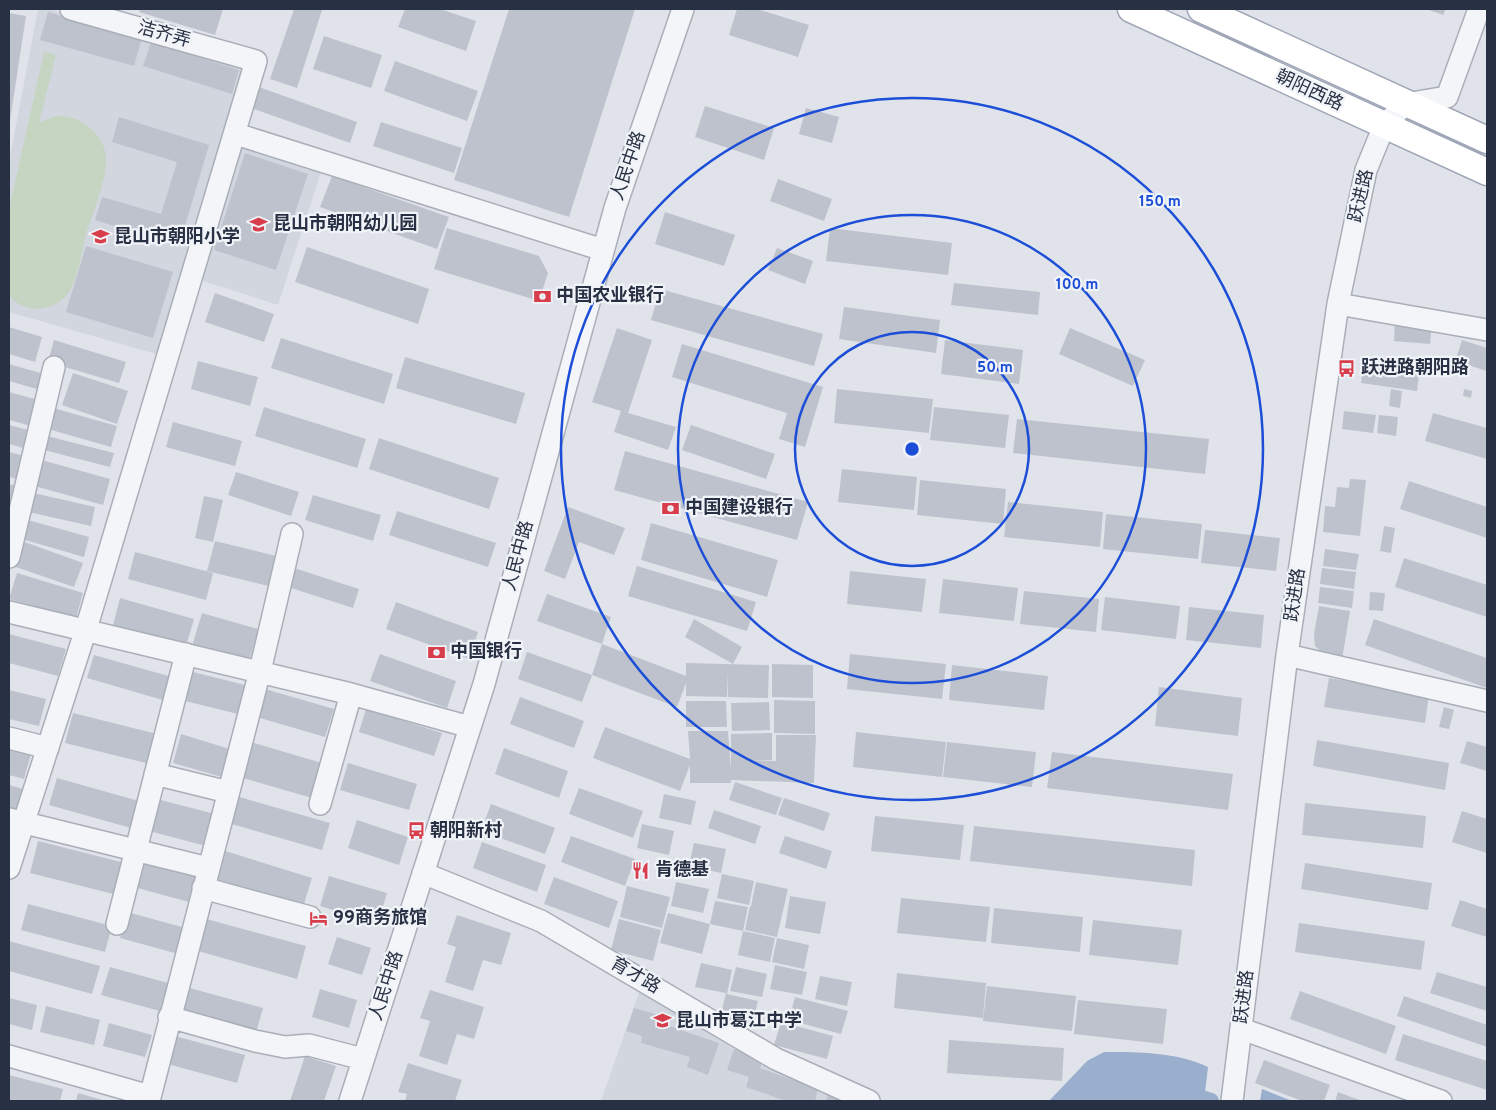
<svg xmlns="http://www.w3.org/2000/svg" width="1496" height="1110" font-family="Overpass,'Noto Sans SC',sans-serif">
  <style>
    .built { fill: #d2d6df }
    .green { fill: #c5d5c1 }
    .water { fill: #99afcd }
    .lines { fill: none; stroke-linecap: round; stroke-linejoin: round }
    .canal { stroke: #99afcd; stroke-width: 16 }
    .building { fill: #bdc2cd }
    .minor-casing { stroke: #a9aeb8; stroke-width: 24 }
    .major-casing { stroke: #9fa7b7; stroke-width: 29 }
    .minor { stroke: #f3f5f8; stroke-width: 21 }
    .major { stroke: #fff; stroke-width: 26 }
    .ring { fill: none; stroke: #1d4ed8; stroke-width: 2.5 }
    .labels { text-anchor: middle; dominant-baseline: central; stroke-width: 4.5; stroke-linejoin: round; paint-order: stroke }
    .street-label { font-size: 18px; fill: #283043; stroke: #f0f3f7 }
    .poi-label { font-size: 18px; font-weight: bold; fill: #283043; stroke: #f0f3f7; text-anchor: start }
    .centre { fill: #1d4ed8; stroke: #f0f3f7; stroke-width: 2.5 }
    .ring-label { font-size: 15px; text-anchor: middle; font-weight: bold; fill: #1d4ed8; stroke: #f0f3f7; stroke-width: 4.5; stroke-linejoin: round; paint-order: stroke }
  </style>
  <rect width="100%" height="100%" fill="#e0e4ea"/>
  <path class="built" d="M38 9H48L244 65 156 354 9 312V162Z
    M241 143 322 169 278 305 197 279Z
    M640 989 857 1101H601Z"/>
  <path class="green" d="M44 52 56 55 39 123C45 121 51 117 57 116 82 114 109 138 106 164 104 187 93 212 86 234 82 251 77 284 66 296 51 312 23 314 9 295V209Z"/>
  <path class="water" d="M1104 1052C1139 1052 1176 1052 1208 1067L1204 1101H1049L1087 1061Z
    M1262 1089 1292 1101H1260Z"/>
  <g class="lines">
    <path class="canal" d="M1185 1093 1211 1101"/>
  </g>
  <path class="building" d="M140 9H223L215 35 139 12Z
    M294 9 322 10 297 88 270 79Z
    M405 9H440L476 21 466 51 398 27Z
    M509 9H635L569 217 454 180Z
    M737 9H757L809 25 798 57 729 35Z
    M1426 9H1446L1443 15Z
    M48 12 142 38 134 66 40 40Z
    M9 13 26 16 10 121 9 120Z
    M324 36 382 55 371 88 313 69Z
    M151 42 239 70 232 94 143 66Z
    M395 61 478 91 467 121 384 91Z
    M256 86 357 122 350 143 248 107Z
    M705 106 774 128 764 160 695 137Z
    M806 108 839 117 832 143 799 134Z
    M119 117 209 145 179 246 95 220 102 197 161 214 177 162 112 142Z
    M381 122 462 148 454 173 373 146Z
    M245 153 308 174 276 270 214 250Z
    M332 176 449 217 437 249 320 207Z
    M778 179 832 199 824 221 770 201Z
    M665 212 735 235 724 266 655 244Z
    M447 228 539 256 548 273 539 301 434 269Z
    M830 228 952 243 948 275 826 261Z
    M86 246 173 272 153 338 66 312Z
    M307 247 429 289 418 324 295 282Z
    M777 248 813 261 805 284 768 270Z
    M954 283 1040 292 1038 315 951 305Z
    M660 289 823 334 814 366 651 320Z
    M215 293 274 314 264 342 205 322Z
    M844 307 940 320 936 353 839 339Z
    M1395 319 1432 322 1430 344 1394 341Z
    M9 327 42 337 35 362 9 354Z
    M617 328 652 340 628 413 676 427 668 450 614 432 621 411 592 402Z
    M1070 328 1145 360 1133 386 1059 354Z
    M281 338 393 374 384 404 271 368Z
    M54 340 126 362 119 383 48 362Z
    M945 340 1023 350 1019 384 941 374Z
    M1462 340 1487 348V371L1455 361Z
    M682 344 823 387 805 447 779 439 787 413 672 377Z
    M405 357 525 393 516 424 396 388Z
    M1364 360 1420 367 1417 391 1361 383Z
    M198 361 258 377 250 406 191 389Z
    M9 364 51 376 47 392 9 381Z
    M73 373 128 391 117 424 62 405Z
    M837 389 933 399 929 433 834 423Z
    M1391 389 1402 391 1400 408 1389 406Z
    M1464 389 1472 391 1471 398 1463 396Z
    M9 392 42 401 35 427 9 420Z
    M46 406 117 426 111 447 41 427Z
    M264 407 366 439 357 468 255 436Z
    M934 407 1009 415 1005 448 930 440Z
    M1344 411 1376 415 1373 433 1342 429Z
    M1433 413 1487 428V459L1425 441Z
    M1379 415 1398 417 1396 436 1377 433Z
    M1017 419 1209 439 1205 474 1013 453Z
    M173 422 242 441 235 466 166 447Z
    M9 425 32 431 27 449 9 444Z
    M691 425 775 454 766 479 682 450Z
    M43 435 114 453 110 467 40 449Z
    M379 438 499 478 489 509 369 469Z
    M625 451 808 502 797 540 614 490Z
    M9 452 28 457 20 480 9 477Z
    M38 459 110 479 103 505 31 485Z
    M842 469 917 477 914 510 838 502Z
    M236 472 299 492 291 516 228 495Z
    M1350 479 1366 480 1360 536 1323 532 1325 506 1335 507 1337 487 1349 488Z
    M920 480 1006 489 1003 524 917 515Z
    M1409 481 1487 507V538L1400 509Z
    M9 484 20 487 15 509 9 508Z
    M29 492 95 507 91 526 24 511Z
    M313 495 381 515 373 541 305 520Z
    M204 496 223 500 213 542 195 538Z
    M1008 502 1103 512 1100 547 1004 537Z
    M568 507 625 528 614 555 579 542 565 579 544 571Z
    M397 511 496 543 488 567 389 535Z
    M1106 514 1202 524 1198 559 1103 549Z
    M21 518 89 537 84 557 15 537Z
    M651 523 778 560 767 597 641 560Z
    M1384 526 1395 528 1391 553 1380 551Z
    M1205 530 1280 538 1276 571 1201 563Z
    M19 540 83 563 74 587 10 565Z
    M215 541 284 558 277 588 207 571Z
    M1325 549 1359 554 1356 570 1323 566Z
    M135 552 213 573 206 600 128 579Z
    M1404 558 1487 585V617L1395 587Z
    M637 566 756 602 747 631 628 596Z
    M291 567 359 589 353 608 285 586Z
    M1322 568 1356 572 1354 589 1320 584Z
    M850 571 926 579 922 612 847 604Z
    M17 573 83 593 76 618 9 599Z
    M943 579 1018 588 1014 621 939 613Z
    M1320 587 1354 591 1352 608 1318 603Z
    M1024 591 1099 599 1096 632 1020 624Z
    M1370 592 1385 593 1383 611 1369 610Z
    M547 594 611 617 602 644 537 621Z
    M1105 597 1180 606 1176 639 1101 630Z
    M120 598 194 619 185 650 112 629Z
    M396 602 478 632 469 659 386 629Z
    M1319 606 1350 611 1342 660 1327 657 1315 646 1314 634Z
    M1189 607 1264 615 1261 648 1186 640Z
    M202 613 258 629 249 662 192 646Z
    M694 619 742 647 733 664 685 637Z
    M1374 619 1487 658V688L1365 645Z
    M9 634 66 649 58 676 9 663Z
    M602 644 686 676V663L769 665 768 698 728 697 727 672V697L686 696V683L677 707 592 675Z
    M527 652 592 675 582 702 518 679Z
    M380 654 456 681 447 708 370 681Z
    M850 654 946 664 942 699 847 689Z
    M94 655 172 677 166 701 87 678Z
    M772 664 813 665V698L772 697Z
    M952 665 1048 676 1044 710 949 700Z
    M189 671 253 687 246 716 181 700Z
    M1329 678 1429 695 1425 723 1324 707Z
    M258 687 334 709 325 737 250 715Z
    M1159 687 1242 698 1238 736 1155 726Z
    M9 690 46 699 39 726 9 719Z
    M520 697 584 721 574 748 510 724Z
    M774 700 815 701V734L774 733Z
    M686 701H726L727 727H686Z
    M769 702 770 730 732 731 731 703Z
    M1444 707 1454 710 1449 729 1439 727Z
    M366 709 442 733 434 756 359 732Z
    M73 713 161 735 154 765 65 743Z
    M605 727 690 759 688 731H728L731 770V734L772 733V760H747L776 761V735H816L814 783 731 780V783H690V765L680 791 593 758Z
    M856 732 946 742 942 777 853 767Z
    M181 734 233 750 225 778 173 763Z
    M1317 740 1449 763 1445 790 1313 766Z
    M247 741 322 763 312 798 236 776Z
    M1467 741 1487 747V771L1460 763Z
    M947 742 1036 752 1032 787 943 777Z
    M9 748 31 754 24 779 9 775Z
    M504 748 568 771 559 798 495 774Z
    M1052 752 1233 774 1228 810 1047 788Z
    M348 763 417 784 409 810 340 790Z
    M57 778 139 801 131 828 49 805Z
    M735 782 782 798 776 815 729 800Z
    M9 785 23 789 16 811 9 809Z
    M579 788 643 811 633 838 569 814Z
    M664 794 696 801 691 825 659 818Z
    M236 796 330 823 322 850 228 823Z
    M784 798 830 813 824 831 778 815Z
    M157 799 215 814 206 846 149 831Z
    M1305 803 1426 816 1423 848 1302 835Z
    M491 804 555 828 545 854 481 831Z
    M714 810 761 826 755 844 708 828Z
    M1462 811 1487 819V853L1452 842Z
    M875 816 964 825 960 860 871 851Z
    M357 820 408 837 399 865 348 848Z
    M642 824 674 831 669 855 637 848Z
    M974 826 1195 850 1192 886 970 861Z
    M571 836 635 859 625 886 561 862Z
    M785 836 832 851 826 869 779 853Z
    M38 841 125 863 117 895 30 873Z
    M482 842 546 865 537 892 473 868Z
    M694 843 726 849 721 873 689 866Z
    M219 849 312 878 303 907 210 879Z
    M142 858 204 875 196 904 134 887Z
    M1305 863 1432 883 1428 910 1301 889Z
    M722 874 754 881 749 905 717 898Z
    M329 876 387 893 378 924 320 906Z
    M554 877 618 901 609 928 544 904Z
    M676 882 709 889 703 913 671 906Z
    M756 882 788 889 777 937 745 930 750 906 775 912 751 906Z
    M627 886 670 897 662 928 620 917Z
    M790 896 826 902 820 934 785 928Z
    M901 898 990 907 986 942 897 933Z
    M1460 900 1487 909V937L1451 926Z
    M715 901 748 907 743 931 710 924Z
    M28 904 112 926 105 952 21 930Z
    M994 908 1083 917 1080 952 991 943Z
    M127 912 189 929 182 955 120 938Z
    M668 913 710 924 702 954 660 943Z
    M457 915 511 933 501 965 483 960 473 991 445 982 456 947 447 944Z
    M199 917 306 946 297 979 191 949Z
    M619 919 661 930 653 961 611 950Z
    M1093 920 1182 930 1178 965 1089 955Z
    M1299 923 1425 941 1421 970 1295 952Z
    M743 931 775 938 770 962 738 955Z
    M337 937 371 948 362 975 328 964Z
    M777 938 809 945 804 969 772 962Z
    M9 941 100 966 92 994 9 971Z
    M701 963 732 970 727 994 758 1001 752 1024 720 1017 726 993 695 987Z
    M775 965 807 972 802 995 770 989Z
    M110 967 168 983 160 1011 101 995Z
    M736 967 767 974 762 997 730 991Z
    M1437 972 1487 987V1011L1430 993Z
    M897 973 986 983 983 1018 894 1008Z
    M820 976 852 982 847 1006 815 999Z
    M182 986 263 1008 255 1036 174 1013Z
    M987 986 1076 996 1072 1031 983 1021Z
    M320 989 357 1000 349 1028 312 1017Z
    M430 990 484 1007 474 1039 457 1034 447 1065 419 1056 430 1021 420 1018Z
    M1300 991 1396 1026 1386 1054 1290 1019Z
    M1404 996 1487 1025V1047L1397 1016Z
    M795 997 848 1011 841 1034 789 1020Z
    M9 998 37 1005 32 1030 9 1024Z
    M1078 1000 1167 1009 1163 1044 1074 1034Z
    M46 1006 100 1020 94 1045 40 1032Z
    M634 1008 669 1018 666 1025 719 1043 708 1075 687 1067 690 1057 641 1043 642 1036 626 1031Z
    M781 1022 833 1036 827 1059 774 1045Z
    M109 1023 152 1035 145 1057 103 1046Z
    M1403 1034 1487 1061V1090L1395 1060Z
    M171 1035 245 1055 237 1083 164 1063Z
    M949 1040 1064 1048 1062 1081 947 1073Z
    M734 1049 763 1059 760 1068 818 1089 815 1101H786L746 1087 749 1077 727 1070Z
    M305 1056 336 1066 324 1101H290Z
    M1264 1060 1330 1085 1324 1101H1302L1255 1083Z
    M408 1063 462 1080 455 1101H405L407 1094 398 1092Z
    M9 1075 63 1089 60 1101H9Z
    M829 1090 856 1101H826Z
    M1338 1092 1362 1101H1335Z
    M78 1093 106 1101H76Z"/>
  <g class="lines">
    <defs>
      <path id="minor" d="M236 134 603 250
        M1338 304 1487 330
        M9 557 54 367
        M9 612 351 694 470 727
        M1287 655 1487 701
        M9 738 48 748
        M155 774 228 792
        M320 804 351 694
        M9 819 208 868
        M9 868 86 629 256 61 71 9
        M423 873 541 921 776 1059 869 1101
        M203 888 310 917
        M117 924 186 654
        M169 1017 255 1041 285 1047 309 1045 363 1059
        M1242 1029 1441 1101
        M9 1056 150 1096
        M149 1101 260 671 292 534
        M350 1101 484 684 615 208 683 9
        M1232 1101 1287 655 1338 304 1366 170 1384 126 1405 104 1447 97 1479 9"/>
      <path id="major" d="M1131 9 1487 172
        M1201 9 1487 140"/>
    </defs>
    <use href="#minor" class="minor-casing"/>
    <use href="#major" class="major-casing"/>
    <use href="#minor" class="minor"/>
    <use href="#major" class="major"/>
  </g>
  <g class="ring">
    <circle cx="912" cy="449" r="117"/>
    <circle cx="912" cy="449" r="234"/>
    <circle cx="912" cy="449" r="351"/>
  </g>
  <defs>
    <symbol id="school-bare" viewBox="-9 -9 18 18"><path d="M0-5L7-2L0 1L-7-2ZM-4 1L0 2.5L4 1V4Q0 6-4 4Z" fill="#d73d4b" stroke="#f0f3f7" stroke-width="2.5" paint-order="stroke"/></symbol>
    <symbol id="bank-bare" viewBox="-9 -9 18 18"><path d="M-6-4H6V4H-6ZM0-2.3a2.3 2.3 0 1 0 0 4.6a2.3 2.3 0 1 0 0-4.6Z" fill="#d73d4b" stroke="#f0f3f7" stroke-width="2.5" paint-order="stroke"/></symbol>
    <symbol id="bus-bare" viewBox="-9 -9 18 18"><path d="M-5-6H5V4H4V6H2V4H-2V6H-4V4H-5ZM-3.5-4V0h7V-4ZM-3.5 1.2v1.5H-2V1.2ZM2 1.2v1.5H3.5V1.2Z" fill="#d73d4b" stroke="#f0f3f7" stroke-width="2.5" paint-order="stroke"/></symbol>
    <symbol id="restaurant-bare" viewBox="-9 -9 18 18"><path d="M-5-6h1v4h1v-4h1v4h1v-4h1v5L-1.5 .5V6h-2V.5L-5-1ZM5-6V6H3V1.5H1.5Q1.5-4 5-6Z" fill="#d73d4b" stroke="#f0f3f7" stroke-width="2.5" paint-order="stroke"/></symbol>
    <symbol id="hotel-bare" viewBox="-9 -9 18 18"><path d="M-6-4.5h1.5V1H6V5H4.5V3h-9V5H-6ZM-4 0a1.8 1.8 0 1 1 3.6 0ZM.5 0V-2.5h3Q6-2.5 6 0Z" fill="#d73d4b" stroke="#f0f3f7" stroke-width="2.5" paint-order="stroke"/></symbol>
  </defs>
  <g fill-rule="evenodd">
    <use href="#school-bare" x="246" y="212" width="25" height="25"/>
    <use href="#school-bare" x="88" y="224" width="25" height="25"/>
    <use href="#bank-bare" x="530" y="284" width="25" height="25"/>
    <use href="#bus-bare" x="1334" y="356" width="25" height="25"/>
    <use href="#bank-bare" x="658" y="496" width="25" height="25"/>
    <use href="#bank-bare" x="424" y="640" width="25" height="25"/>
    <use href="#bus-bare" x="404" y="818" width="25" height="25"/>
    <use href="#restaurant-bare" x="628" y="858" width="25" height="25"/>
    <use href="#hotel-bare" x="306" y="906" width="25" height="25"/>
    <use href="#school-bare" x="650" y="1008" width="25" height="25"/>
  </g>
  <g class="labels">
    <g class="street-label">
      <text transform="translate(164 35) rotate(16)">洁齐弄</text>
      <text transform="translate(1309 91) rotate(25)">朝阳西路</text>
      <text transform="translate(629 166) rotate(-71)">人民中路</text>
      <text transform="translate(1362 196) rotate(-77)">跃进路</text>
      <text transform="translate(519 556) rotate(-75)">人民中路</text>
      <text transform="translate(1296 595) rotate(-82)">跃进路</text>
      <text transform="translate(635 976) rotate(30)">育才路</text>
      <text transform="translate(387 986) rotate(-72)">人民中路</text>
      <text transform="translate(1245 997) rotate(-83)">跃进路</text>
    </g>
    <g class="poi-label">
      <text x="273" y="224">昆山市朝阳幼儿园</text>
      <text x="114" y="237">昆山市朝阳小学</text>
      <text x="556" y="296">中国农业银行</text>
      <text x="1361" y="368">跃进路朝阳路</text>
      <text x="685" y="508">中国建设银行</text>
      <text x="450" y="652">中国银行</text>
      <text x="430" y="831">朝阳新村</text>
      <text x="655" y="870">肯德基</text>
      <text x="333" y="918">99商务旅馆</text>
      <text x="676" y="1021">昆山市葛江中学</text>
    </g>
  </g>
  <circle cx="912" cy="449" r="8" class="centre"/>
  <g class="ring-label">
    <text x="1160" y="206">150 m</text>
    <text x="1077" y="289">100 m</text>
    <text x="995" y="372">50 m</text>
  </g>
  <rect width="1496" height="1110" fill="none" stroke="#283043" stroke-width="20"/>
</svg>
